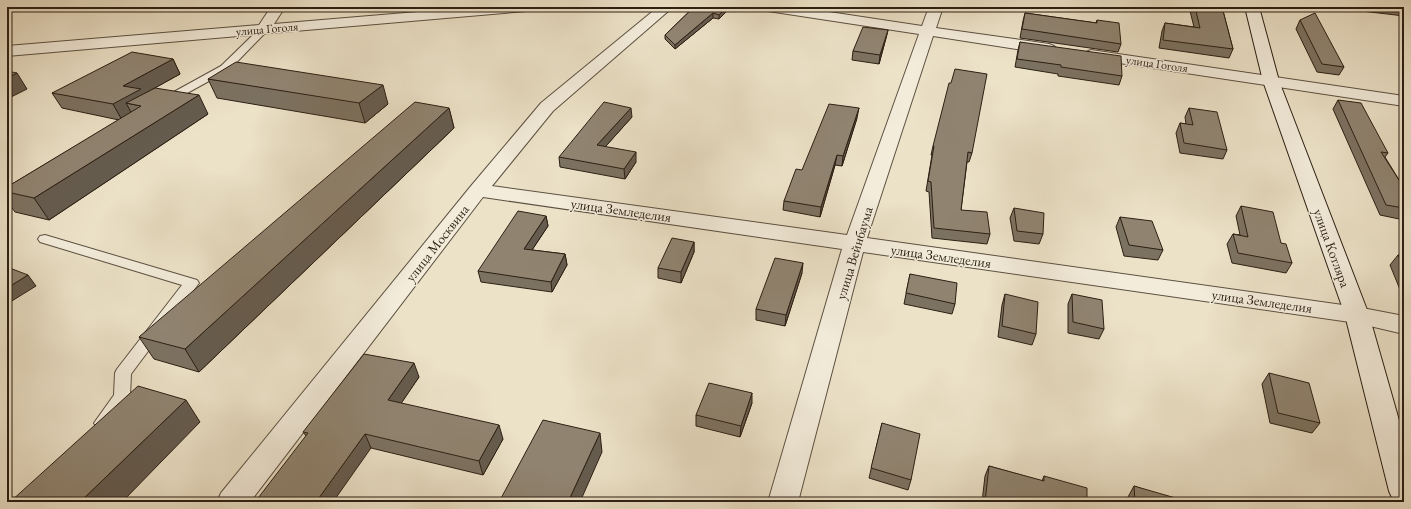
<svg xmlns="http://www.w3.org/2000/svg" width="1411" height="509" font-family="'EB Garamond',serif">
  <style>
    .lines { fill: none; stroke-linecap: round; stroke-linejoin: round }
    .lane-casing { stroke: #5c5040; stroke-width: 2 }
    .street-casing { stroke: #5c5040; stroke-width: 2 }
    .secondary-casing { stroke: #2c1f13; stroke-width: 2 }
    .lane { fill: #f3ecdb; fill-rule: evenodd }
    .street { fill: #f3ecdb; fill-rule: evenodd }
    .secondary { fill: #f3ecdb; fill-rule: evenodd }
    .wall { fill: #7c7261; stroke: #2c1f13 }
    .shaded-wall { fill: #655c4f; stroke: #2c1f13 }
    .building { fill: #908471; stroke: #2c1f13 }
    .labels { text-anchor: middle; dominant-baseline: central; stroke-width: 3; stroke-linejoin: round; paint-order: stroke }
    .far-street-label { font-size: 12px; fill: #2c1f13; stroke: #f3ecdb }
    .street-label { font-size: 14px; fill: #2c1f13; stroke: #f3ecdb }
  </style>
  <rect width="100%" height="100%" fill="#ece2c8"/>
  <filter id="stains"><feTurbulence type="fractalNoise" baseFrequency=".005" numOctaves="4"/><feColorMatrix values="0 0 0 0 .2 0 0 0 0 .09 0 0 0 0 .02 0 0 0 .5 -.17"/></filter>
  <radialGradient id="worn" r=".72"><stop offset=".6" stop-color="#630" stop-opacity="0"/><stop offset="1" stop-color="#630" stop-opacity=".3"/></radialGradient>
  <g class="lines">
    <defs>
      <path id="lane" d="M264 26 267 27V31L229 70 169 103H161L160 101 161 99 221 66 261 27Z
        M45 235 197 280 199 283 131 374 130 396 109 428 103 430 97 428 94 423 114 395 115 373 117 369 182 285 40 242 38 239 40 236Z"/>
      <path id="street" d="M271 7H285L274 24 477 7H533L531 10 526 11 7 56V46L259 25Z
        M658 7H673L553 111 492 186 847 235 919 34 768 11 763 10 761 7H796L922 26 929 7H943L936 28 1049 44 1054 46 1057 49 1054 52 1049 54 933 36 867 238 1357 307 1404 316V334L1357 323 863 252 798 502H768L842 249 483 197 250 502H217L221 493 471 186 541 103Z
        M1091 50 1404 96V106L1086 58 1083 55 1086 52Z"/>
      <path id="secondary" d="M1245 7H1259L1279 81 1369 315 1404 438V502L1393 500 1389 491 1345 315 1263 81Z"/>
    </defs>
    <use href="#lane" class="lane-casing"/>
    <use href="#street" class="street-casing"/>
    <use href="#secondary" class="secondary-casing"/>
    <use href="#lane" class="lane"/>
    <use href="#street" class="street"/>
    <use href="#secondary" class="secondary"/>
  </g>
  <path class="wall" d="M694 7H731L719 19 713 18 675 49 665 39V35Z
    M1189 7H1222L1233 49 1229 58 1159 48 1162 31 1165 23 1194 27Z
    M1336 7H1404V16L1336 8Z
    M1025 13 1096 23 1097 20 1121 44 1118 52 1020 38 1023 21Z
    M1300 20 1344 67 1339 75 1317 72 1296 29Z
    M888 30 886 38 879 64 852 60 853 51Z
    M1020 42 1122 76 1119 85 1058 76V74L1015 67 1018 50Z
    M173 59 180 74 151 90 208 114 49 220 15 212 7 201V187L119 120 62 108 52 93Z
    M208 79 388 104 365 123 217 98Z
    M1338 100 1388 153 1385 157 1404 188V220L1380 215 1333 109Z
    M449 108 454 128 199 372 154 359 139 337Z
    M1189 108 1227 150 1223 159 1180 153 1176 133 1180 123 1186 124 1185 117Z
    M632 117 605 147 636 162 625 179 560 167 559 157Z
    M857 118 842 166 835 165 820 217 783 210 784 201 802 170Z
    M933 146 972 153 969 162H967L961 210 990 234 987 244 932 238 929 192 926 191 932 155H931Z
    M1241 206 1281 243 1292 263 1286 273 1232 263 1227 244 1233 234 1240 235 1236 216Z
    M1014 208 1043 234 1039 244 1014 241 1010 218Z
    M546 216 548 226 532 250 565 254 567 265 552 292 481 282 478 271Z
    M1120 217 1163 250 1158 260 1124 256 1116 227Z
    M694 242V252L681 283 658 278V268Z
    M1398 255 1404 256V297H1403L1390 265Z
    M802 273 785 326 756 320V309Z
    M910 274 955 304 952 314 904 304Z
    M1005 294 1036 334 1032 345 998 337 1002 305Z
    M1072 294 1104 329 1099 339 1068 333V304Z
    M1269 373 1320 423 1312 433 1270 423 1262 384Z
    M419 377 401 403 503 439 483 475 371 448 306 436 303 432Z
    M752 403 740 437 696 426V415Z
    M882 423 911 480 908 490 869 478Z
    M989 466 1042 481 1044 476 1087 502H982L985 476Z
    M1134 486 1179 502H1128V497Z"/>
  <path class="shaded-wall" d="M727 7H731L719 19V15Z
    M713 13V18L675 49V45Z
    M888 30 886 38 879 64 880 55Z
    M173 59 180 74 144 94 141 106 126 103 132 114 122 120 113 104 123 86Z
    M17 73 27 89 7 99V78Z
    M383 85 388 104 365 123 359 103Z
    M199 95 208 114 49 220 34 198Z
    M449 108 454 128 199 372 185 349Z
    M631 108 632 117 598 155 597 145Z
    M859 108 857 118 842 166 843 156Z
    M636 152V162L625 179 624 169Z
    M837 155 835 165 820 217 821 207Z
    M546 216 548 226 526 259 524 249Z
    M694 242V252L681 283V272Z
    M565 254 567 265 552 292 551 282Z
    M803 263 802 273 785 326 786 315Z
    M28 275 36 286 7 304V288Z
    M414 363 419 377 394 414 388 400Z
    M752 393V403L740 437 741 426Z
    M186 400 200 422 122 502H80Z
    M499 425 503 439 483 475 479 461Z
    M600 433 602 452 580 502H568Z
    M365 434 371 448 333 502H316Z"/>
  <path class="building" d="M694 7H727L719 15 713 13 675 45 665 35Z
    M1195 7H1222L1233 49 1163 40 1165 23 1200 28Z
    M1025 13 1097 23V20L1119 23 1121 44 1022 29Z
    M1315 13 1344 67 1322 64 1300 20Z
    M863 27 888 30 880 55 853 51Z
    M1020 42 1121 56 1122 76 1061 67V65L1017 59Z
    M132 52 173 59 123 86 141 89 113 104 52 93Z
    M236 62 383 85 359 103 208 79Z
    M955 69 987 74 972 153 968 152 961 210 987 212 990 234 934 228 931 182 928 181 934 146H933L949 83H951Z
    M7 71 17 73 7 78Z
    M155 88 199 95 34 198 7 192V187L141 106 126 103Z
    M1338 100 1361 103 1388 153 1381 152 1404 188V208L1386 205Z
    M415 102 449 108 185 349 139 337Z
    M604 102 631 108 597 145 636 152 624 169 559 157Z
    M829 104 859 108 843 156 837 155 821 207 784 201 796 169 802 170Z
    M1189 108 1217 112 1227 150 1184 143 1180 123 1193 125Z
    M1241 206 1273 212 1281 243 1286 244 1292 263 1238 253 1233 234 1248 237Z
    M1014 208 1044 213 1043 234 1017 231Z
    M518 211 546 216 524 249 565 254 551 282 478 271Z
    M1120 217 1152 221 1163 250 1129 245Z
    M672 238 694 242 681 272 658 268Z
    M1398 255 1404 256V270Z
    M775 258 803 263 786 315 756 309Z
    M7 267 28 275 7 288Z
    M910 274 957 283 955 304 906 293Z
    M1005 294 1038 302 1036 334 1002 326Z
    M1072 294 1102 300 1104 329 1073 322Z
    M364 354 414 363 388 400 499 425 479 461 365 434 316 502H255L308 433 303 432Z
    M1269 373 1309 383 1320 423 1278 413Z
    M709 383 752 393 741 426 696 415Z
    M138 386 186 400 80 502H10Z
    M543 420 600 433 568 502H499Z
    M882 423 920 434 911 480 871 468Z
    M989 466 1044 481V476L1087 488V502H985Z
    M1134 486 1179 499V502H1135Z"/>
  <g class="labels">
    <g class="far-street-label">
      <text transform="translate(267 29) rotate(-5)">улица Гоголя</text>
      <text transform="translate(1157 64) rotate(8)">улица Гоголя</text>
    </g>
    <g class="street-label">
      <text transform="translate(621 210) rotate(8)">улица Земледелия</text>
      <text transform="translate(437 243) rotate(-52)">улица Москвина</text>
      <text transform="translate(1332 248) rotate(70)">улица Котляра</text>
      <text transform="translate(854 253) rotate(-73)">улица Вейнбаума</text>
      <text transform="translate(941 256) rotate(8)">улица Земледелия</text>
      <text transform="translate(1262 301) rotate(8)">улица Земледелия</text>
    </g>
  </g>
  <rect width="1411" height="509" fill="none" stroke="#ece2c8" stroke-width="24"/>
  <rect x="8" y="8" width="1395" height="493" fill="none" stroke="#2c1f13" stroke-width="2"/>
  <rect x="12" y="12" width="1387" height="485" fill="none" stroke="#2c1f13"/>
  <rect width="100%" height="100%" filter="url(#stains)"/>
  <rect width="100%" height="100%" fill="url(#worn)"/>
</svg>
